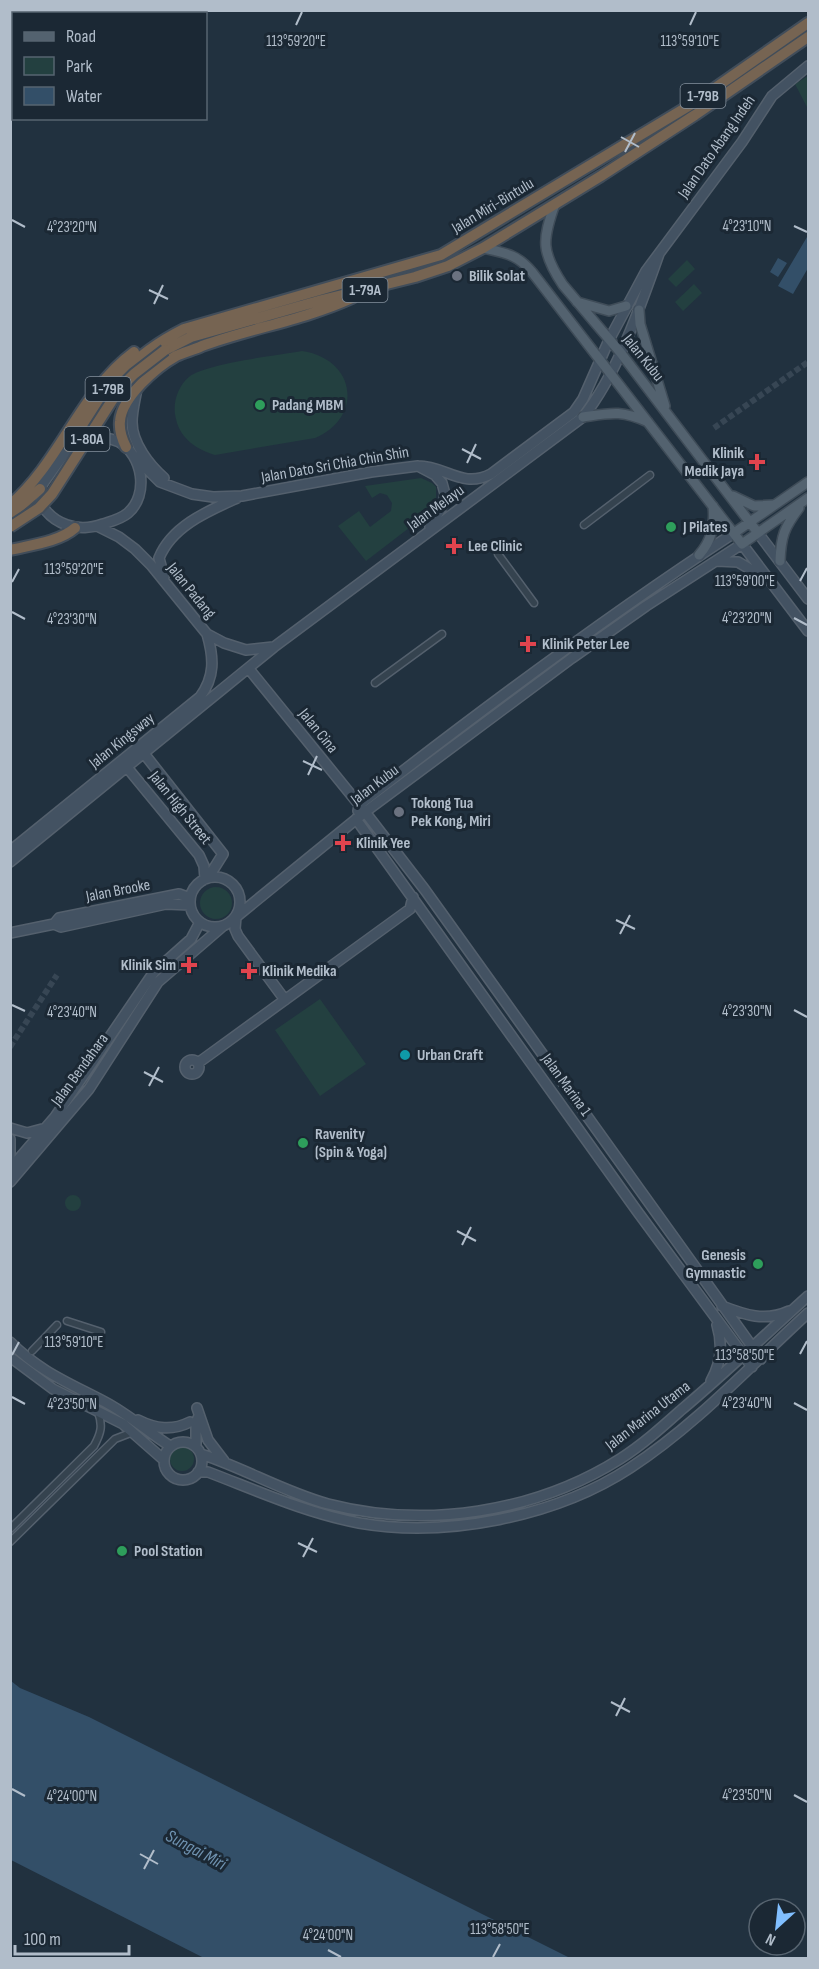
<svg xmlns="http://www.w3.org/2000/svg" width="819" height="1969" font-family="'Sofia Sans Condensed',sans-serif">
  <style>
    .green { fill: #234040 }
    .water { fill: #334f68 }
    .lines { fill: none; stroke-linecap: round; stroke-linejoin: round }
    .street-tunnel { stroke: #374654; stroke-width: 6; stroke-dasharray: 6 3; stroke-linecap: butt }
    .street-casing { stroke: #54606d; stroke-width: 9 }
    .secondary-casing { stroke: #54606d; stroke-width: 12 }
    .primary-casing { stroke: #3f4c58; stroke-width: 12 }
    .highway-casing { stroke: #414d5a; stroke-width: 14 }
    .street { stroke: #35434f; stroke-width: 6 }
    .secondary { stroke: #435262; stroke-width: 9 }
    .primary { stroke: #53626f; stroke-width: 9 }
    .highway { stroke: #766452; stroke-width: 10 }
    .highway-bridge-casing { stroke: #414d5a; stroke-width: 14; stroke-linecap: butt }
    .highway-bridge { stroke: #766452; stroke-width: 10 }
    .ticks { fill: none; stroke: #b1bdca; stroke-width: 2 }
    .worship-dot { fill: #6b7280; stroke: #1b2834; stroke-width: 2 }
    .leisure-dot { fill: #2e9e5b; stroke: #1b2834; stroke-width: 2 }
    .health-dot { fill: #e0444e; stroke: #1b2834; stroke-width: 2 }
    .culture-dot { fill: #0f9aa8; stroke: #1b2834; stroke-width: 2 }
    .labels { text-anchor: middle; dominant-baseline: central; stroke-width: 6; stroke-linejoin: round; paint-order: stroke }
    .shield { fill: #1b2834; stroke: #84909d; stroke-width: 1.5 }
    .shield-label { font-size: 15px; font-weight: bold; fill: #b1bdca }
    .street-label { font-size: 16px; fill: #b1bdca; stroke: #1b2834 }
    .poi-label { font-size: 16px; font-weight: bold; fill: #b1bdca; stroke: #1b2834; text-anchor: start }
    .water-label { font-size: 18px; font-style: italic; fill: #6f92b0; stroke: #1b2834 }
    .ticks-label { font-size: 15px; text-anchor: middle; fill: #b1bdca; stroke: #1b2834; stroke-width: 6; stroke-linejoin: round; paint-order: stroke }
  </style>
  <rect width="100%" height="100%" fill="#21313f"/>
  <path class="green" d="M808 76V109L795 84Z
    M687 260 695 269 676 287 668 279Z
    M694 284 702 293 683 311 675 302Z
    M302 351C356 359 364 417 315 438L215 455C198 450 180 439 176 419 172 405 177 387 189 377 204 364 279 355 302 351Z
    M421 478 432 483 436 487V501L431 509 422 518 366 561 338 526 359 511 370 527 391 511 392 503 387 495 380 493 372 498 365 486Z
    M200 903a16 16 0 1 1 32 0a16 16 0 1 1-32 0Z
    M320 999 366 1064 320 1096 275 1030Z
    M65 1203a8 8 0 1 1 16 0a8 8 0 1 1-16 0Z
    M170 1459a12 12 0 1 1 24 0a12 12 0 1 1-24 0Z"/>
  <path class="water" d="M807 237 808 238V268L793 294 778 286Z
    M778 258 787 263 778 277 770 272Z
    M11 1681 20 1688 89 1717 570 1958H204L11 1860Z"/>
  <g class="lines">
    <path class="street-tunnel" d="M714 428 808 362
      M10 1047 57 975"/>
    <defs>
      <path id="street" d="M584 525 650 475
        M498 554 534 603
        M375 683 442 634
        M67 1321 101 1332
        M32 1351 57 1325
        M10 1529 94 1446C101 1433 103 1426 98 1412
        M10 1542 115 1439 133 1432"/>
      <path id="secondary" d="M137 389C135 400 132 411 132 422 132 443 149 465 164 478
        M87 437C97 437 109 437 119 442 143 455 149 495 128 513 121 519 112 521 103 524 92 528 78 529 67 525 52 520 34 504 41 487 44 481 50 474 54 468 63 455 71 444 87 437Z
        M134 456 160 482 192 494 213 497 242 496 371 472 418 466 435 475 442 483 445 494 443 505 430 527
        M418 466C446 466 462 489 491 474L574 412 583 399 609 340 646 271 742 142 772 96 808 66
        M97 526 119 537 135 549 151 565 207 634 224 643 246 650 273 647
        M758 533 808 599
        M717 561 738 562 762 576
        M164 577 159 558C172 526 208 511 237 498
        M249 669 365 812 425 890 761 1359
        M142 751 223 854 208 878
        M125 765 199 855 204 866 205 879
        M358 811 359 805C481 710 605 617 734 533
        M356 819 637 1211 752 1367
        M10 851 200 697C215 677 214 658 207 634
        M10 862 274 647 583 417C618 373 640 307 659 254
        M190 902a25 25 0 1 1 50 0a25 25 0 1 1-50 0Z
        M54 924 59 918 179 894 190 898
        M10 933 54 924 61 927 166 904 190 905
        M285 1000 238 936 235 929 236 917 365 812 572 658 646 606 742 544 808 631
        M185 1067a7 7 0 1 1 14 0a7 7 0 1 1-14 0Z
        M198 1063 410 909 413 897
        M10 1128 27 1133 42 1129
        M10 1139V1162
        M10 1169 55 1117 154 972 191 939 200 922
        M10 1182 89 1089 158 982 223 926
        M722 1306C745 1315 765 1322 789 1311
        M10 1342C40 1372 69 1383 105 1402 128 1414 148 1432 170 1446
        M10 1357 53 1389 123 1424 164 1460
        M711 1381C721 1363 723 1345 717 1325
        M197 1408 208 1440 224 1461
        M138 1420C156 1429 172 1431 190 1422
        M164 1461a19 19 0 1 1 38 0a19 19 0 1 1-38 0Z
        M196 1447V1424L198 1418
        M201 1454C244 1468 284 1492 328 1504 425 1529 534 1513 620 1459 642 1445 661 1428 680 1411 724 1374 766 1334 808 1296
        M198 1472H208C258 1491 306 1513 359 1523 446 1538 555 1517 630 1468 696 1425 750 1366 808 1313"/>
      <path id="primary" d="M555 204C542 240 541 252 563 285L620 352 758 533
        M483 248C505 253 517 254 532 272L742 544 808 498
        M577 302 609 311 626 306
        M639 310 640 324 665 406
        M583 417C611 413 621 410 648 422
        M733 496 754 506 773 505
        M734 533 808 482
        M699 555C712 540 715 525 713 506
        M780 561C781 536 784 528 799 508"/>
      <path id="highway" d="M165 350 191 337 322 300 415 277 448 266 483 248 601 176 695 115 808 37
        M69 447C105 393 124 359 184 329L441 255 692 104 808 23
        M126 447C122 439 119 430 120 421 122 397 156 367 176 356 184 352 194 350 202 346 251 328 304 320 352 298
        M10 505C61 461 80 392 134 352
        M10 515 40 489
        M10 550C31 545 59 542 75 528"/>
    </defs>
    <use href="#street" class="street-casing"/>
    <use href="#secondary" class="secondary-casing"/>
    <use href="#primary" class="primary-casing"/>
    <use href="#highway" class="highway-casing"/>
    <use href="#street" class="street"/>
    <use href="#secondary" class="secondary"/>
    <use href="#primary" class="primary"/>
    <use href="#highway" class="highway"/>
    <defs>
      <path id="highway-bridge" d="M10 527 39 508 52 494 120 388 134 374 165 350"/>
    </defs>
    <use href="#highway-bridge" class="highway-bridge-casing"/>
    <use href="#highway-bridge" class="highway-bridge"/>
  </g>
  <path class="ticks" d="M296 25 302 12M690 25 696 12M621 137 639 147M625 152 635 133M12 220 25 227M794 226 807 232M149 290 168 299M154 304 163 285M462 449 481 459M467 463 476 444M800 581 807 568M12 582 19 569M12 612 25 619M794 618 807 625M303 761 322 770M308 775 317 756M616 920 635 929M620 934 630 915M12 1005 25 1011M794 1010 807 1017M144 1072 163 1082M149 1086 159 1067M457 1231 476 1241M462 1245 471 1227M800 1354 807 1341M12 1355 19 1342M12 1397 25 1404M794 1403 807 1410M298 1543 317 1552M303 1557 313 1538M611 1702 630 1712M616 1716 625 1698M12 1789 25 1796M794 1795 807 1802M140 1854 158 1864M144 1869 154 1850M328 1950 341 1957M493 1957 500 1944"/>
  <g class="worship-dot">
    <circle cx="457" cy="276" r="6"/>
    <circle cx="399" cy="812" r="6"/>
  </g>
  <g class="leisure-dot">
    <circle cx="260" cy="405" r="6"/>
    <circle cx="671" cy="527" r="6"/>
    <circle cx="303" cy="1143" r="6"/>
    <circle cx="758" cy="1264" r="6"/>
    <circle cx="122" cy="1551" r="6"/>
  </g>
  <g class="health-dot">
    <path d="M754 453h6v6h6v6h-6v6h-6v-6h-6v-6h6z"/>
    <path d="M451 537h6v6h6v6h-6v6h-6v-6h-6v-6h6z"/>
    <path d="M525 635h6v6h6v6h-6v6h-6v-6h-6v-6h6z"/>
    <path d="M340 834h6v6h6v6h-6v6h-6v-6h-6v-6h6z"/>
    <path d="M186 956h6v6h6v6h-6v6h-6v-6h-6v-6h6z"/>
    <path d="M246 962h6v6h6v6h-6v6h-6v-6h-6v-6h6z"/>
  </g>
  <circle class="culture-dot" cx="405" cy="1055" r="6"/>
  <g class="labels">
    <g class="shield">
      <rect x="680.5" y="84" width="45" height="24" rx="4.5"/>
      <rect x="342.5" y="278" width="45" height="24" rx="4.5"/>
      <rect x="85.5" y="377" width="45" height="24" rx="4.5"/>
      <rect x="64.5" y="427" width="45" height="24" rx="4.5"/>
    </g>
    <g class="shield-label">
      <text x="703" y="96">1-79B</text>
      <text x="365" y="290">1-79A</text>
      <text x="108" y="389">1-79B</text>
      <text x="87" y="439">1-80A</text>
    </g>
    <g class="street-label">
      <text transform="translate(717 147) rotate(-55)">Jalan Dato Abang Indeh</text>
      <text transform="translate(493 206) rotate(-31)">Jalan Miri-Bintulu</text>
      <text transform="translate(643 358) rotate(51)">Jalan Kubu</text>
      <text transform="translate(335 465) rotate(-10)">Jalan Dato Sri Chia Chin Shin</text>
      <text transform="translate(436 508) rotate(-36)">Jalan Melayu</text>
      <text transform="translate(191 591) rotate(51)">Jalan Padang</text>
      <text transform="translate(318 731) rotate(51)">Jalan Cina</text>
      <text transform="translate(122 741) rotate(-39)">Jalan Kingsway</text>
      <text transform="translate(375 785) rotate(-37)">Jalan Kubu</text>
      <text transform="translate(180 808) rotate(51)">Jalan High Street</text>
      <text transform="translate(118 891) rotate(-11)">Jalan Brooke</text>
      <text transform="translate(80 1070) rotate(-54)">Jalan Bendahara</text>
      <text transform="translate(566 1085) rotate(54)">Jalan Marina 1</text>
      <text transform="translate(648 1416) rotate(-38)">Jalan Marina Utama</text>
    </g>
    <g class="poi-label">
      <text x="469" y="276">Bilik Solat</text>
      <text x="272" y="405">Padang MBM</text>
      <text x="744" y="453" text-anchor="end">Klinik<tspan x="744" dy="18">Medik Jaya</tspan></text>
      <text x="683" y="527">J Pilates</text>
      <text x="468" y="546">Lee Clinic</text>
      <text x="542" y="644">Klinik Peter Lee</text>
      <text x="411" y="803">Tokong Tua<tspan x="411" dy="18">Pek Kong, Miri</tspan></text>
      <text x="356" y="843">Klinik Yee</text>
      <text x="176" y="965" text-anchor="end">Klinik Sim</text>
      <text x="262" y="971">Klinik Medika</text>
      <text x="417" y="1055">Urban Craft</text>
      <text x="315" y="1134">Ravenity<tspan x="315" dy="18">(Spin &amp; Yoga)</tspan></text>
      <text x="746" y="1255" text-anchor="end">Genesis<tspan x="746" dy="18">Gymnastic</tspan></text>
      <text x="134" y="1551">Pool Station</text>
    </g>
    <g class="water-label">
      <text transform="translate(196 1850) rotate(28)">Sungai Miri</text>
    </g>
  </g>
  <g class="ticks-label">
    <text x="296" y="46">113°59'20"E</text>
    <text x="690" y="46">113°59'10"E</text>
    <text x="747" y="231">4°23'10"N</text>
    <text x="72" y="232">4°23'20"N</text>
    <text x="74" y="574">113°59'20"E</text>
    <text x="745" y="586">113°59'00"E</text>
    <text x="747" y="623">4°23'20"N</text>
    <text x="72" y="624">4°23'30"N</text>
    <text x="747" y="1016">4°23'30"N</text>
    <text x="72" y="1017">4°23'40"N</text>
    <text x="74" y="1347">113°59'10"E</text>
    <text x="745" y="1360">113°58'50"E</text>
    <text x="747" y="1408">4°23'40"N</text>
    <text x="72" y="1409">4°23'50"N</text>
    <text x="747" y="1800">4°23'50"N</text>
    <text x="72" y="1801">4°24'00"N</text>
    <text x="500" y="1934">113°58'50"E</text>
    <text x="328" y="1940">4°24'00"N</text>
  </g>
  <rect width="819" height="1969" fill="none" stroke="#b1bdca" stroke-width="24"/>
  <rect x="12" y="12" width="195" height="108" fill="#1b2834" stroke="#576470" stroke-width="1.5"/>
  <rect x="24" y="32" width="30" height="9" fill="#53626f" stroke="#576470" stroke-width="1.5"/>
  <text x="66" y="42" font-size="18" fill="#b1bdca">Road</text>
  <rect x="24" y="57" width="30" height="18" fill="#234040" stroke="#576470" stroke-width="1.5"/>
  <text x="66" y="72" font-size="18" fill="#b1bdca">Park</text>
  <rect x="24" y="87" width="30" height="18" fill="#334f68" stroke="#576470" stroke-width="1.5"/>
  <text x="66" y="102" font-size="18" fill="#b1bdca">Water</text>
  <g transform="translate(777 1927) rotate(207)"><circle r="28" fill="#1b2834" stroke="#576470" stroke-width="1.5"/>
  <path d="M0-4.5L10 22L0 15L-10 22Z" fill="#81bfff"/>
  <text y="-9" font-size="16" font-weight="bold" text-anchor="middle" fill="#b1bdca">N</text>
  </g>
  <path d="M15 1945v9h114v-9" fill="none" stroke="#b1bdca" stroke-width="3"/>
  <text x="24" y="1945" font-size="18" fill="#b1bdca" stroke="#1b2834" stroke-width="4.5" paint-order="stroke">100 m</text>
</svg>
